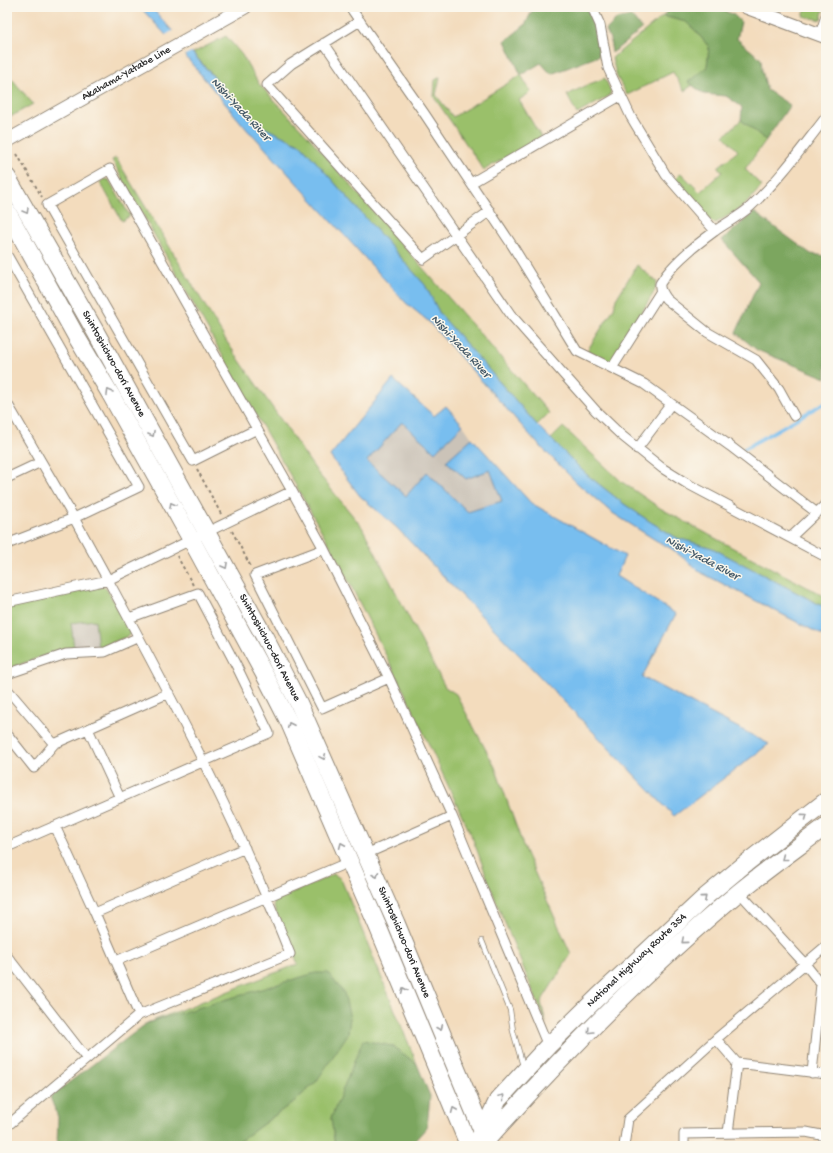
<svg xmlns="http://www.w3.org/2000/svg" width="833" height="1153" font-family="'Gochi Hand',sans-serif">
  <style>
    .industrial { fill: #cbc3b8 }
    .green { fill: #9ac06b; stroke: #62764b }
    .forest { fill: #7ba65f; stroke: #536845 }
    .water { fill: #78beef; stroke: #52748d }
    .pier { fill: #f3dcbd }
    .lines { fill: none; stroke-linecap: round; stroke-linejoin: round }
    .stream { stroke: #78beef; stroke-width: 3.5 }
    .lane-casing { stroke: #8f8474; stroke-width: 6 }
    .street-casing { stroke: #8f8474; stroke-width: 11 }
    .secondary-casing { stroke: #8f8474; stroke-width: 15 }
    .highway-casing { stroke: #8f8474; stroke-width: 19 }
    .path { stroke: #8f8474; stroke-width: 2; stroke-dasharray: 3 3; stroke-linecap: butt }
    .lane { stroke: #fff; stroke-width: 4.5 }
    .street { stroke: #fff; stroke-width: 9 }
    .secondary { stroke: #fff; stroke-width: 13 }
    .highway { stroke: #fff; stroke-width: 17 }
    .oneway { stroke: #a0a0a0 }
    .labels { text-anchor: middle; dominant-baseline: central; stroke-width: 3; stroke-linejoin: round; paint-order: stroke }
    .street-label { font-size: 11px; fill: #2b2b2b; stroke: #fbf7ec }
    .water-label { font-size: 12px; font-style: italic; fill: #425766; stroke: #fbf7ec }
  </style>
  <rect width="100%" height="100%" fill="#fbf7ec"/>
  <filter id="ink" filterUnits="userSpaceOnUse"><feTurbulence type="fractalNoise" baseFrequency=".025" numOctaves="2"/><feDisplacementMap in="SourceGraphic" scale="8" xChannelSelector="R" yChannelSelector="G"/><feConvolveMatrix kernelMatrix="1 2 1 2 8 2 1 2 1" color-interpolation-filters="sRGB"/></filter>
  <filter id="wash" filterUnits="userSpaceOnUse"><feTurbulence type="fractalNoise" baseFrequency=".012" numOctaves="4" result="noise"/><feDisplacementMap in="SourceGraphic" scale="16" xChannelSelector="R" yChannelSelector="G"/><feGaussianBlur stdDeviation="0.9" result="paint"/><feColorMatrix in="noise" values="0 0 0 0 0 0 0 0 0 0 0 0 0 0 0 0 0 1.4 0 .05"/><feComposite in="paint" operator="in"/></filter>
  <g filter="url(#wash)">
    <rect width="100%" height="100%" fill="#f3dcbd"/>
    <path class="industrial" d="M402 422 435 452 463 425 472 438 446 461 490 470 502 501 468 512 427 473 406 496 367 460Z
      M95 620 98 647 74 648 70 623Z"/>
    <path class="green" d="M807 7H824L821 20 803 16Z
      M663 16 686 22 696 31 709 47 707 67 693 78V85L684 91 673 72 627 95 617 77 612 58Z
      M226 36 242 55 259 84 308 136 549 413 537 425 440 314 425 285 301 145 255 123 193 53Z
      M7 73 33 104 12 116 7 115Z
      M521 75 531 92 519 100 541 137 484 170 434 97 435 80 440 77 436 95 453 117Z
      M605 78 611 92 609 96 577 114 567 95 587 85Z
      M741 120 766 140 745 169 762 186 744 206 716 223 711 222 675 179 681 173 700 192 722 172 718 167 738 151 724 136Z
      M116 158 227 342 317 472 362 527 445 687 456 694 495 767 525 851 571 954 541 1002 546 1023 496 901 472 837 404 691 338 560 112 160Z
      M104 179 109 180 130 216 122 221 100 182Z
      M637 265 657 282 654 292 612 361 609 362 587 351 614 308 616 299Z
      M563 427 622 482 660 508 735 549 826 597V608L712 548 677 538 649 521 624 504 586 474 551 439Z
      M102 586 106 588 131 632 128 636 102 647H98L95 620 71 623 74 648 60 650 7 669V607Z
      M334 874 341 879 417 1064 392 1046 331 1117 335 1146H227L237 1143 296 1100 316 1082 147 1023 298 964 273 905 275 901Z"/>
    <path class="forest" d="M534 7H587L595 27 599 56 551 74 541 63 521 75 505 41 525 25Z
      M671 7H711L733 14 741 22 737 39 761 59 762 70 767 90 790 105 766 140 741 120 742 107 726 96 704 94 688 82 707 67 709 47 696 31 686 22 663 16Z
      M631 16 642 29 612 53 610 39 606 30 617 19Z
      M754 212 811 254 826 256V378L757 350 736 333 759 282 722 240Z
      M315 973H328L344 993 350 1018 348 1034 316 1082 296 1100 237 1143 227 1146H57L58 1117 50 1097 147 1023Z
      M363 1040 392 1046 417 1064 430 1096 427 1127 410 1146H335L331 1118Z"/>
    <path class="water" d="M140 7H151L255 123 301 145 425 285 440 314 537 425 586 474 624 504 649 521 677 538 712 548 826 608V637L702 573 672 549 657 541 611 512 577 483 538 444 428 321 406 303 253 135 249 132 186 57Z
      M393 379 434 416 446 406 463 425 435 452 402 422 367 461 406 496 427 472 468 512 502 501 490 470 466 479 446 461 472 438 531 503 625 556 616 576 676 614 642 677 769 744 674 816 396 527 360 496 330 456Z"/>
    <path class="pier" d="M174 30 193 51 183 56 164 36Z"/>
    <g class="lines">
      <path class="stream" d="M744 449 826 402"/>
    </g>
  </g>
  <g filter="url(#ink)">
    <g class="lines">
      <defs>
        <path id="lane" d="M482 941 510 1010 513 1031 523 1066"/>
        <path id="street" d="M350 7 424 113 512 245 577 351 644 384 730 446 817 513
          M592 7 600 25 608 68 631 117 666 175 715 231C726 223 740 216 750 207 779 180 802 148 826 117
          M360 21 291 64 267 85 423 259 490 211
          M820 34 826 16
          M324 43 511 315 596 411 621 435 662 468 686 483 826 557
          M471 183 620 96
          M715 231C696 245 679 258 665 276 664 279 661 281 660 284 659 290 663 295 666 299L707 332 756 360 779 389 794 416
          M7 255 139 487 74 518 7 544
          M612 368 661 291
          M7 403 74 518 108 580 292 491
          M257 429 193 461 47 205 110 169 292 491 324 549 389 678 452 816 548 1046
          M637 449 671 404
          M7 478 41 462
          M790 538 826 504
          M324 549 255 575 322 708 389 678
          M7 602 108 580C174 702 239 825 290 954L139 1015 7 1126
          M7 674 66 654 105 652 139 637
          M7 689 54 744
          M88 729 120 798
          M7 734 34 768 54 744 169 693
          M55 826 95 913 139 1015
          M7 847 269 733 237 667 198 593 129 618
          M366 854 452 816
          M739 892 805 964 821 984 812 1073
          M95 913 245 848
          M7 956 87 1059
          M116 961 349 862
          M716 1039 737 1063
          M728 1133 737 1063 826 1074
          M624 1146 628 1119 716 1039 826 946
          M684 1146V1134L806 1132 826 1136"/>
        <g id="secondary">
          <path d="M746 7 826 37"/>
          <path id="s1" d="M7 141 245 7"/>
        </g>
        <g id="highway">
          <path id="s2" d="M7 177 94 329 264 636 299 704 396 923 486 1140"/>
          <path d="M7 211 76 336 111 395 191 539 268 681 290 724 378 927 469 1146"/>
          <path id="s3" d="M480 1137 498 1100 548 1046 598 997 704 898 745 864 826 801"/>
          <path d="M482 1145C562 1056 646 969 739 892 767 869 797 848 826 826"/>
        </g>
      </defs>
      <use href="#lane" class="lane-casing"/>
      <use href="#street" class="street-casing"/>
      <use href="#secondary" class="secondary-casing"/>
      <use href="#highway" class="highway-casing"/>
      <path class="path" d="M17 154 42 197
        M197 469 221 514
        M232 531 251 567
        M177 556 193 585"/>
      <use href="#lane" class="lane"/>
      <use href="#street" class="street"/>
      <use href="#secondary" class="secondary"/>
      <use href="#highway" class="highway"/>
    </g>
    <defs><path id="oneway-chevron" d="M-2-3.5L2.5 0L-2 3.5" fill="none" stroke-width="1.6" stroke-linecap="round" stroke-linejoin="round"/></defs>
    <g class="oneway">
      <use href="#oneway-chevron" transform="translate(26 211) rotate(60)"/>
      <use href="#oneway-chevron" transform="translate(109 392) rotate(-120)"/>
      <use href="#oneway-chevron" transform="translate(152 434) rotate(61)"/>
      <use href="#oneway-chevron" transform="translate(172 505) rotate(-119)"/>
      <use href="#oneway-chevron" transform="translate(225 566) rotate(61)"/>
      <use href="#oneway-chevron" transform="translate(290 725) rotate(-115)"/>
      <use href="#oneway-chevron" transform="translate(323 757) rotate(66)"/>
      <use href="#oneway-chevron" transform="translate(805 816) rotate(-37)"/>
      <use href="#oneway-chevron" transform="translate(342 845) rotate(-113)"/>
      <use href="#oneway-chevron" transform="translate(784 858) rotate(142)"/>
      <use href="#oneway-chevron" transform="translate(376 875) rotate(67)"/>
      <use href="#oneway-chevron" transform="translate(704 898) rotate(-41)"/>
      <use href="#oneway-chevron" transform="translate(684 941) rotate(139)"/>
      <use href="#oneway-chevron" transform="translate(404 990) rotate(-113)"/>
      <use href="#oneway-chevron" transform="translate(440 1028) rotate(67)"/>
      <use href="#oneway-chevron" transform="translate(590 1031) rotate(134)"/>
      <use href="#oneway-chevron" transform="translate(502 1097) rotate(-50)"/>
      <use href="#oneway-chevron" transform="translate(454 1110) rotate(-113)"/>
    </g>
  </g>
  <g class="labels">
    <g class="street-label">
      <text stroke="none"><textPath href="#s1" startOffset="137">Akahama-Yatabe Line</textPath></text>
      <text stroke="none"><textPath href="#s2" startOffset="215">Shintoshichuo-dori Avenue</textPath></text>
      <text stroke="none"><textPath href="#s2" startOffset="539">Shintoshichuo-dori Avenue</textPath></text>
      <text stroke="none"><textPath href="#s2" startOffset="863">Shintoshichuo-dori Avenue</textPath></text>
      <text stroke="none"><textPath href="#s3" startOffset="238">National Highway Route 354</textPath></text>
    </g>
    <g class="water-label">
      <text transform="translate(240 110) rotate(47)">Nishi-Yada River</text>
      <text transform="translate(460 347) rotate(47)">Nishi-Yada River</text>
      <text transform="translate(702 559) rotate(28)">Nishi-Yada River</text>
    </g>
  </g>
  <rect width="833" height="1153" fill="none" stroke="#fbf7ec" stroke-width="24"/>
</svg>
